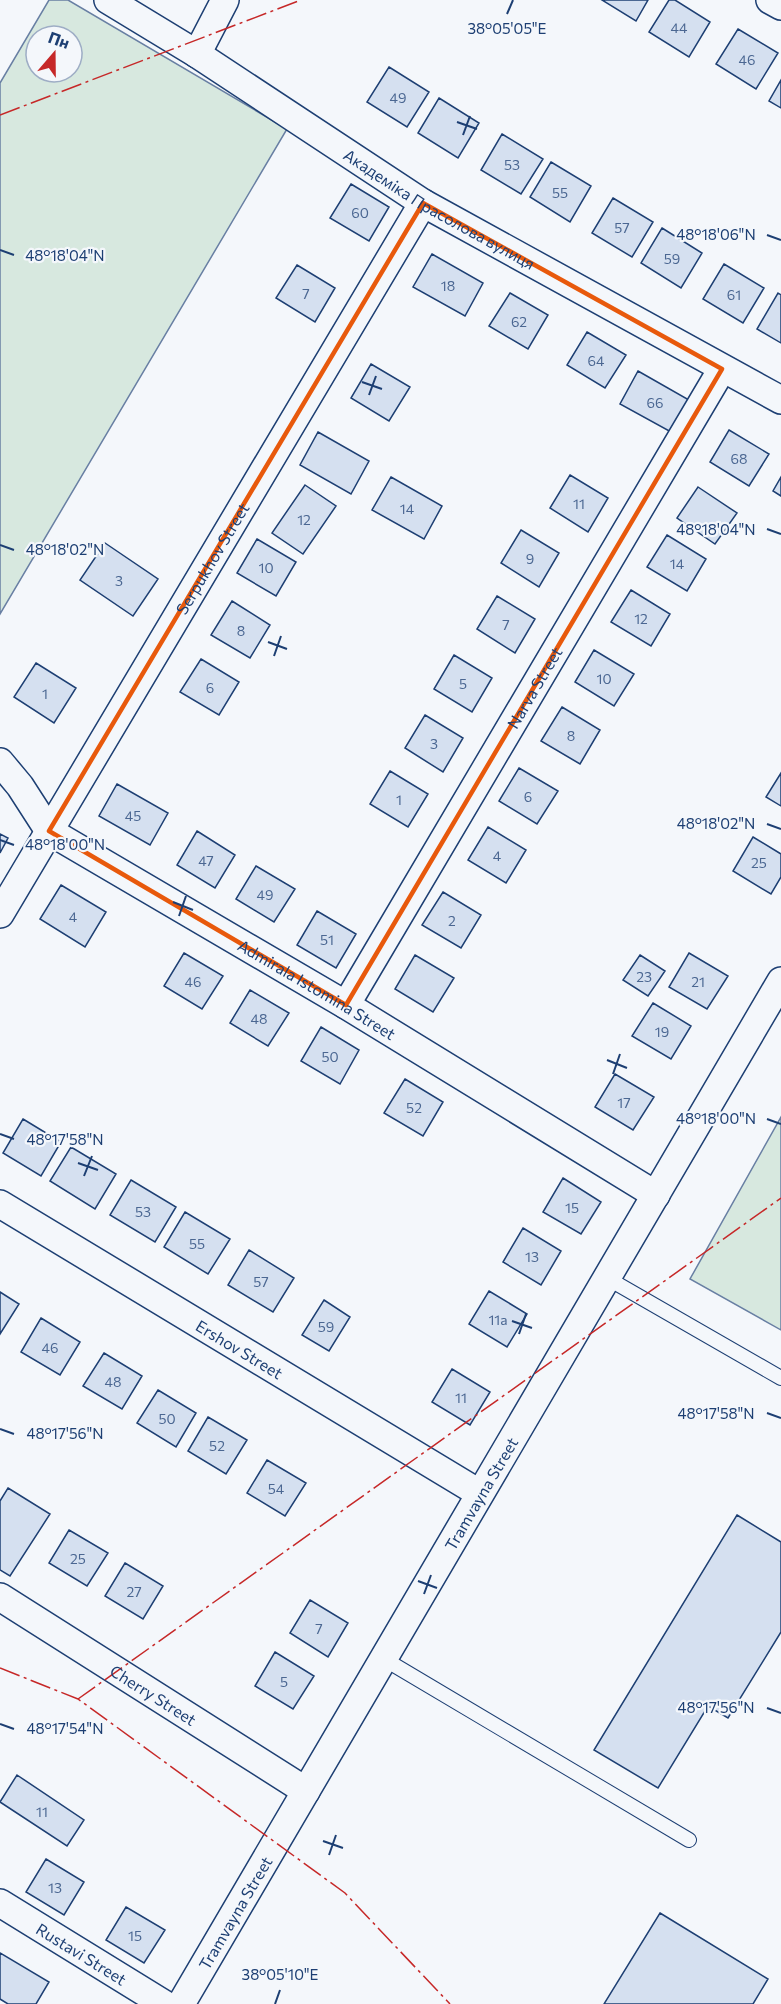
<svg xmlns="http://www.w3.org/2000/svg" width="781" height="2004" font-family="Commissioner,sans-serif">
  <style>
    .green { fill: #d7e8df; stroke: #687fa3; stroke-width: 1.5; fill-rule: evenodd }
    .building { fill: #d5e0f0; stroke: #1d3f73; stroke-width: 1.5 }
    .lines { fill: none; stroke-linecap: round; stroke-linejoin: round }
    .service-casing { stroke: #1d3f73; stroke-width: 16 }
    .minor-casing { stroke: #1d3f73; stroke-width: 30 }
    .service { stroke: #f4f7fb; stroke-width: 14 }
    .minor { stroke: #f4f7fb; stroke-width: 27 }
    .power { stroke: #c62828; stroke-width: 1.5; stroke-dasharray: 21 4.5 3 4.5; stroke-linecap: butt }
    .marked { fill: none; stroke: #e8590c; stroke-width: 4.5; stroke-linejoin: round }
    .ticks { fill: none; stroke: #1d3f73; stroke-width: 2 }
    .labels { text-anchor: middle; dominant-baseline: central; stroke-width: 4.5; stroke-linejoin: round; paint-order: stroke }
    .number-label { font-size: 14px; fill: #4b6792 }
    .street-label { font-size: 16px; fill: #1d3f73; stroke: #f4f7fb }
    .ticks-label { font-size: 15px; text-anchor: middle; fill: #1d3f73; stroke: #f4f7fb; stroke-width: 4.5; stroke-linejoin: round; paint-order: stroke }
  </style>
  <rect width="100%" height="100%" fill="#f4f7fb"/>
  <path class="green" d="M49 0H68L287 129 0 614V83ZM36 36H72V72H36Z
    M781 1117V1330L690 1279Z"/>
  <path class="building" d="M602 0H648L636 21Z
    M669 0H675L710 22 689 57 649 32Z
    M738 29 778 53 756 89 716 64Z
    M389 67 429 92 407 127 367 102Z
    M781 80V108L769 101Z
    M439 98 479 123 458 158 418 133Z
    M502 134 543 159 521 194 481 170Z
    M551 162 591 186 570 222 530 197Z
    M351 184 389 207 369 241 330 218Z
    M613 198 653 222 632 257 592 233Z
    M662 228 702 253 681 288 641 263Z
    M432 254 483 283 465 316 413 287Z
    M724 264 764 288 743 323 703 299Z
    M297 265 335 288 315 322 276 298Z
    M510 293 548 315 528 349 489 326Z
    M778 293 781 295V343L757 329Z
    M587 332 626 355 605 388 567 365Z
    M371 364 410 387 389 421 351 398Z
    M638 371 689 400 671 432 620 404Z
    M729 430 769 454 749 486 710 462Z
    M318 432 369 461 351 494 300 465Z
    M570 475 608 498 588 532 550 508Z
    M391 477 442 506 424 539 372 510Z
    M781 477V496L773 491Z
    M305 485 336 506 303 554 272 533Z
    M698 487 737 513 715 544 677 518Z
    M521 530 559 553 539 587 501 563Z
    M667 535 706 559 687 591 647 567Z
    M257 539 296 562 276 596 237 573Z
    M105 543 158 579 133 616 80 580Z
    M631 590 670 614 651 646 611 622Z
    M497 596 535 619 515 653 477 629Z
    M232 601 270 625 250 658 211 635Z
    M594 650 634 674 614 706 575 682Z
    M454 655 492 678 472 712 434 689Z
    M201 659 239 682 219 715 180 692Z
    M36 663 76 688 54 723 14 697Z
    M562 707 600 730 580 764 541 741Z
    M425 715 463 738 443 772 405 748Z
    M519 768 558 791 537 824 499 801Z
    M390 771 428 794 408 827 370 804Z
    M781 773V806L766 797Z
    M117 784 168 813 150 845 99 816Z
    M488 827 526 850 506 883 468 860Z
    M197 831 235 855 215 888 177 865Z
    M0 834 8 838 0 853Z
    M753 837 781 854V877L771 894 733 871Z
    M256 866 295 889 274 922 236 899Z
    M61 885 106 912 85 947 40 919Z
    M443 892 481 915 461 948 422 925Z
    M317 911 356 934 336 968 297 945Z
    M184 953 223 976 202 1009 164 986Z
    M689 953 728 976 707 1009 669 987Z
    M415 955 454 978 433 1012 395 989Z
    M640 955 665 971 648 996 623 980Z
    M250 990 289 1013 268 1046 230 1023Z
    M653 1003 691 1026 671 1059 632 1036Z
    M321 1027 359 1050 340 1084 301 1061Z
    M615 1074 654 1097 633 1130 595 1107Z
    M405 1079 443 1102 423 1136 384 1113Z
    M23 1119 61 1142 41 1176 3 1153Z
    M71 1147 116 1174 95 1209 50 1181Z
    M563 1178 601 1202 581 1234 543 1212Z
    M131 1180 176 1207 155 1242 110 1215Z
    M185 1212 230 1239 208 1274 164 1247Z
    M523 1228 561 1251 541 1285 503 1262Z
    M249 1250 294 1278 273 1312 228 1285Z
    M489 1291 527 1314 507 1347 469 1324Z
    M0 1292 19 1304 0 1334Z
    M324 1300 350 1317 329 1351 302 1335Z
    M41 1318 80 1342 60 1375 21 1352Z
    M104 1353 142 1376 122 1409 83 1386Z
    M452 1369 490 1392 470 1425 432 1402Z
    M158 1390 196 1413 176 1447 137 1423Z
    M208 1417 247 1440 226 1474 188 1451Z
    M267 1460 306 1483 285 1516 247 1493Z
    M8 1488 50 1514 10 1576 0 1570V1501Z
    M737 1515 781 1542V1632L728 1718 708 1706 658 1788 594 1750Z
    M69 1530 108 1553 87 1586 49 1563Z
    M125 1563 163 1586 143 1619 105 1596Z
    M310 1600 348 1623 328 1657 290 1633Z
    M275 1652 314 1676 293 1709 255 1686Z
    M17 1775 84 1820 67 1846 0 1802Z
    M46 1859 84 1882 64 1915 26 1892Z
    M126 1907 165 1930 144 1963 106 1940Z
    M660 1913 768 1979 753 2004H604Z
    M0 1953 49 1982 36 2004H8L0 1999Z"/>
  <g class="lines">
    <defs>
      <path id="service" d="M607 1278 781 1378
        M384 1659 689 1840"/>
      <g id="minor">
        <path id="s1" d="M108 0 197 54 423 203 781 400"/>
        <path d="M770 0 781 6"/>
        <path d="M197 54 225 0"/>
        <path id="s2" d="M0 762 20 786 49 831 346 1005 656 1195"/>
        <path id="s3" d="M0 914 423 203"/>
        <path id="s4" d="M346 1005 722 369"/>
        <path id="s5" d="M0 1204 479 1493"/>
        <path id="s6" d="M0 1597 306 1791"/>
        <path id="s7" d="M0 1903 164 2004"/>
        <path id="s8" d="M181 2004 781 981"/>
      </g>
    </defs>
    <use href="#service" class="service-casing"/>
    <use href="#minor" class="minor-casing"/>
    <use href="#service" class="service"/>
    <use href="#minor" class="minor"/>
    <path class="power" d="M0 115 301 0
      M0 1668 78 1699 345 1893 450 2004
      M78 1699 781 1198"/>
  </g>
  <path class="marked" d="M423 203 722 369 346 1005 49 831Z"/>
  <path class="ticks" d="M507 14 513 0M457 122 477 129M463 135 470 116M767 235 781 240M0 250 14 255M362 382 382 389M369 395 376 376M767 529 781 534M0 545 14 550M268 642 287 649M274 656 281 636M767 824 781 829M0 840 14 845M173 902 193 910M179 916 186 896M607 1060 627 1068M613 1074 620 1054M767 1119 781 1124M0 1134 14 1139M78 1163 98 1170M84 1176 92 1156M512 1321 532 1328M519 1334 526 1314M767 1413 781 1418M0 1429 14 1434M418 1581 437 1588M424 1594 431 1575M767 1708 781 1713M0 1724 14 1729M323 1841 343 1848M329 1855 336 1835M275 2004 280 1990"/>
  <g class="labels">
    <g class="number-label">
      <text x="679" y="27">44</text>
      <text x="747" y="59">46</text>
      <text x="398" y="97">49</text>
      <text x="512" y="164">53</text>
      <text x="560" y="192">55</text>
      <text x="360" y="212">60</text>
      <text x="622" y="227">57</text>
      <text x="672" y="258">59</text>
      <text x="448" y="285">18</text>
      <text x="306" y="293">7</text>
      <text x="734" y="294">61</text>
      <text x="519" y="321">62</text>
      <text x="596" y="360">64</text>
      <text x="655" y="402">66</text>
      <text x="739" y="458">68</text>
      <text x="579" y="503">11</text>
      <text x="407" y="508">14</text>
      <text x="304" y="519">12</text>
      <text x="530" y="558">9</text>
      <text x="677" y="563">14</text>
      <text x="266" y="567">10</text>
      <text x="119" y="580">3</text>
      <text x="641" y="618">12</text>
      <text x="506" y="624">7</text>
      <text x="241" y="630">8</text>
      <text x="604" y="678">10</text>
      <text x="463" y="683">5</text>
      <text x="210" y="687">6</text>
      <text x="45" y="693">1</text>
      <text x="571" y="735">8</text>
      <text x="434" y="743">3</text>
      <text x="528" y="796">6</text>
      <text x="399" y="799">1</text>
      <text x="133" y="815">45</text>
      <text x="497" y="855">4</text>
      <text x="206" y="860">47</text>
      <text x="759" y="862">25</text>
      <text x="265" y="894">49</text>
      <text x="73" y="916">4</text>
      <text x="452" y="920">2</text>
      <text x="327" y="939">51</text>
      <text x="644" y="976">23</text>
      <text x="193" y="981">46</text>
      <text x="698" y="981">21</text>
      <text x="259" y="1018">48</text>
      <text x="662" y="1031">19</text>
      <text x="330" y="1056">50</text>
      <text x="624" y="1102">17</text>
      <text x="414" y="1107">52</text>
      <text x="572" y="1207">15</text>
      <text x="143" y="1211">53</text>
      <text x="197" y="1243">55</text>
      <text x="532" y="1256">13</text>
      <text x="261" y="1281">57</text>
      <text x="498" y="1319">11а</text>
      <text x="326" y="1326">59</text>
      <text x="50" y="1347">46</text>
      <text x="113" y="1381">48</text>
      <text x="461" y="1397">11</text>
      <text x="167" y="1418">50</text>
      <text x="217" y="1445">52</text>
      <text x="276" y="1488">54</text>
      <text x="78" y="1558">25</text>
      <text x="134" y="1591">27</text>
      <text x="319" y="1628">7</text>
      <text x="284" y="1681">5</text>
      <text x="42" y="1811">11</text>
      <text x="55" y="1887">13</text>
      <text x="135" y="1935">15</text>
    </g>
    <g class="street-label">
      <text stroke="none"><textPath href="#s1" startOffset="392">Академіка Прасолова вулиця</textPath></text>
      <text stroke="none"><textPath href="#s3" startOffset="414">Serpukhov Street</textPath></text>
      <text stroke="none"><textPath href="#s4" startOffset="369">Narva Street</textPath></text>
      <text stroke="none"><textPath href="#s2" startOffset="396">Admirala Istomina Street</textPath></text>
      <text stroke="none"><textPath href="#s5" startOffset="280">Ershov Street</textPath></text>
      <text stroke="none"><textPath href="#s8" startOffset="592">Tramvayna Street</textPath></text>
      <text stroke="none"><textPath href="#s6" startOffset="182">Cherry Street</textPath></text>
      <text stroke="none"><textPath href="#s8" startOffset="106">Tramvayna Street</textPath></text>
      <text stroke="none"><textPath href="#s7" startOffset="96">Rustavi Street</textPath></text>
    </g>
  </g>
  <g class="ticks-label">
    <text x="507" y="34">38°05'05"E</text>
    <text x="716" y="240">48°18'06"N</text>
    <text x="65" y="261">48°18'04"N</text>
    <text x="716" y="535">48°18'04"N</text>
    <text x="65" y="555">48°18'02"N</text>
    <text x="716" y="829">48°18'02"N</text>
    <text x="65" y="850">48°18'00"N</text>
    <text x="716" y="1124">48°18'00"N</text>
    <text x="65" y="1145">48°17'58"N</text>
    <text x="716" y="1419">48°17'58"N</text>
    <text x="65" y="1439">48°17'56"N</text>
    <text x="716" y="1713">48°17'56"N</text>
    <text x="65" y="1734">48°17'54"N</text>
    <text x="280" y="1980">38°05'10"E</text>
  </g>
  <g transform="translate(54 54) rotate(20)"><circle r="28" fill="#f4f7fb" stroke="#9eadc5" stroke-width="1.5"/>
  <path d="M0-4.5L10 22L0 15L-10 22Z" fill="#c62828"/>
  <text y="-9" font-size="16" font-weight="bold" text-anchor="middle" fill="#1d3f73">Пн</text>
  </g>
</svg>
